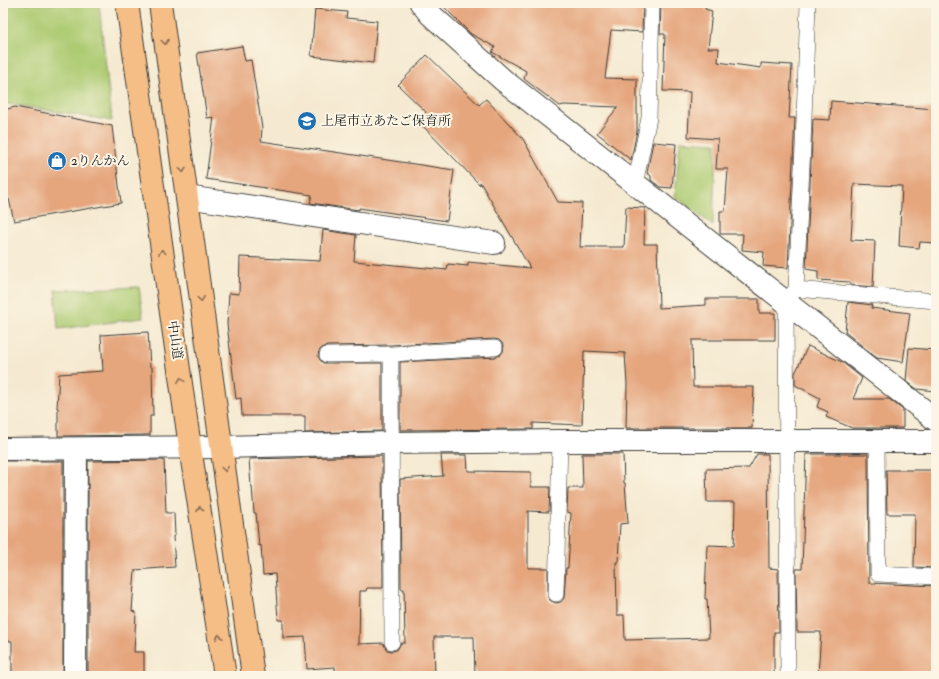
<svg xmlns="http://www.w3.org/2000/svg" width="939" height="679" font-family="'IM FELL Double Pica','Noto Serif JP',serif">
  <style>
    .green { fill: #adcb72; stroke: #647447 }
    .building { fill: #e5a67e }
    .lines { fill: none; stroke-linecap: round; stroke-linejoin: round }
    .lane-casing { stroke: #3d3b37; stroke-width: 16 }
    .street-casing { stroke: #3d3b37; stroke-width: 24 }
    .highway-casing { stroke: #3d3b37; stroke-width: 24 }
    .lane { stroke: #fff; stroke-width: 15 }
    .street { stroke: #fff; stroke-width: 22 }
    .highway { stroke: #f6be87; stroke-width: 22 }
    .oneway { stroke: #896d52 }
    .labels { text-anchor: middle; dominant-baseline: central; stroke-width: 4; stroke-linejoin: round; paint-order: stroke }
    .poi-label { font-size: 13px; fill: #1c1c1c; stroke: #fcf5e5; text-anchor: start }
    .street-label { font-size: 13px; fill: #1c1c1c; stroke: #fcf5e5 }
  </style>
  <rect width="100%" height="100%" fill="#fcf5e5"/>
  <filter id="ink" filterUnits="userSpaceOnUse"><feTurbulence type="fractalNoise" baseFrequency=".025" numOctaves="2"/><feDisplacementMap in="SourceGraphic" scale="8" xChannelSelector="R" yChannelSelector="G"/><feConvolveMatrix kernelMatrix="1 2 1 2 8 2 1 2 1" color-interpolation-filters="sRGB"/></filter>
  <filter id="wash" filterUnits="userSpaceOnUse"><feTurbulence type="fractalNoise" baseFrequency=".012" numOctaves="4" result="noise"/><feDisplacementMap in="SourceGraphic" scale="16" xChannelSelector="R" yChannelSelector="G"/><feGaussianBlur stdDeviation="0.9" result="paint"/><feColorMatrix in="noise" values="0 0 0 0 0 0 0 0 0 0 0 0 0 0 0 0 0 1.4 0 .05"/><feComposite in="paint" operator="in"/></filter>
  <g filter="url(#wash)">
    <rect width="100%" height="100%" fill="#f5ead1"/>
    <path class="green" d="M3 3H90L99 5 112 121 3 103Z
      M680 141 716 143 713 226 675 196Z
      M139 287 143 318 58 329 55 290Z"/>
    <g id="blocks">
      <path class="building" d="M440 3H643L642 32 611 30 605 78 637 79V131L631 160 597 133 618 107 564 105 560 106 524 79 526 71 492 52 495 47 471 34Z
        M661 3H680L706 6 705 9 712 11 708 48H719L718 62 761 68V63L792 65 789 118H795L788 268 763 266 764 252 742 250 743 234H720V211H725L728 169H716L718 139 688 137 690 92 663 91 665 34H660Z
        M315 9 347 12 346 18 377 21 373 63 311 56Z
        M242 46 245 61 251 60 262 128 261 141 454 170 447 221 359 208V210L310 203 312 195 206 179 214 117 207 118 197 53Z
        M427 55 479 105 486 99 523 139 558 202 582 203 580 247H624L626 207 645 208 644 244H657L659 308 706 305V299H759V313H775V340H692L693 387H754L752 428H626L627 384 625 353 584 351 582 425 533 423V429L400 430V362L496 357 500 355 503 352 504 347 502 343 499 340 494 339 391 345 327 346 322 348 319 351 318 356 320 360 323 363H382V431L305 433V416H242L241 398 236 399 227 324 229 293 239 294 240 257 320 261 323 230 356 235 354 261 447 270 448 264 468 266V262L530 268 480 182V185L418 121 426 112 398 85Z
        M831 101 936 109V243L920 242 919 248 899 246 902 186 854 184 851 240 875 241 873 287 850 285V282L818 280V271L806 269 813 119 830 120Z
        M15 107 112 126 121 203 14 221 9 199 3 200V110Z
        M653 142 676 144 672 188 660 187 651 180V176L647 173Z
        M848 302 872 305 871 308 910 313 903 362 877 358 845 332Z
        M148 332 150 367H152L153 416H150V435L58 436V408H57L59 374 103 371 101 335Z
        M808 346 842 362 862 378 853 399H889L903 410V428H852L826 417 828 412 817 407 820 398 795 385V373Z
        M909 348 936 350V391L917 389 906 381Z
        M582 454H623L624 483H625L628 523 620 524 618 562H616L617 615H624L625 640 709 638 707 599H705L707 545 734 546 735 502H707L706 469 749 468 757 454H768L769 568 778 569 779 632H774V676L656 675V676H592V674H522L523 676H475L474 637H434L435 676H335V667L307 669 305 637 283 638V620H278L275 574 263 575 261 545 259 546 256 513H254L252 486H251L249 459 382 456 383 588H367L366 591H360L359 644 383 643 387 650 392 651 397 650 401 643H405L404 589H401L400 479 443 476 441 455H467L468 471 531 472V487H550L549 512 528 511V568H548V598L551 601 556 603 561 602 564 598 566 568H568L571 513 567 512 568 488H583Z
        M806 454H868L869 583 936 586V674H933V676H818L821 632H797L796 569H802Z
        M164 460 166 513H174L175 536H173L175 567 135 570 132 611 136 612 134 652H144V676H88V461Z
        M3 461H63V676H12V641H3Z
        M886 470H936V568L914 567 915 514H887Z"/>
    </g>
  </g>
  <g filter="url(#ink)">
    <use href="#blocks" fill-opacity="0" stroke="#3d3b37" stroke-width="1"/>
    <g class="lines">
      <defs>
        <path id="lane" d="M635 184 649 118 652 5
          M796 289 936 301
          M391 354 392 642
          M327 355 391 354 495 348
          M877 441 878 574 936 577
          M556 594 560 441
          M788 676 786 302 796 289 803 147 808 3"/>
        <path id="street" d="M421 3 430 14 503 80 936 420
          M187 197 494 243
          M3 449 222 447 391 443 560 441H936
          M75 676 76 449"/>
        <path id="highway" d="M127 3 190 447 225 676
          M160 3 253 676"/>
      </defs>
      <use href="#lane" class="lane-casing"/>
      <use href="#street" class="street-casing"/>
      <use href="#highway" class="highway-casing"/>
      <use href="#lane" class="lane"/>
      <use href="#street" class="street"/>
      <use href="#highway" class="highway"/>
    </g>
    <defs><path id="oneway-chevron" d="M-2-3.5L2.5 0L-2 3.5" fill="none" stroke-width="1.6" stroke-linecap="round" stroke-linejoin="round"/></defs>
    <g class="oneway">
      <use href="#oneway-chevron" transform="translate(165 42) rotate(82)"/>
      <use href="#oneway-chevron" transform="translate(183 170) rotate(82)"/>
      <use href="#oneway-chevron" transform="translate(162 252) rotate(-98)"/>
      <use href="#oneway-chevron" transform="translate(201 299) rotate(82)"/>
      <use href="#oneway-chevron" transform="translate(181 380) rotate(-98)"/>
      <use href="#oneway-chevron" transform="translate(225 469) rotate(82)"/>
      <use href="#oneway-chevron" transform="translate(200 509) rotate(-99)"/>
      <use href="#oneway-chevron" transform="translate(219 637) rotate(-99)"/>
    </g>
  </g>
  <defs>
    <symbol id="school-disc" viewBox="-11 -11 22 22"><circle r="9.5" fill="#1f6fb2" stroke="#fcf5e5"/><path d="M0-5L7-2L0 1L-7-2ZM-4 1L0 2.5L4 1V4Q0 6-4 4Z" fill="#fff"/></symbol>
    <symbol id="shop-disc" viewBox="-11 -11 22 22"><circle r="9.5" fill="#1f6fb2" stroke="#fcf5e5"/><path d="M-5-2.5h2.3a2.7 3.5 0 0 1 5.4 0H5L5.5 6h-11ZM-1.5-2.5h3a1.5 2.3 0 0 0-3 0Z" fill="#fff"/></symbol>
  </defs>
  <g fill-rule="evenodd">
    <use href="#school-disc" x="296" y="110" width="22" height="22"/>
    <use href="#shop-disc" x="46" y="150" width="22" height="22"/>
  </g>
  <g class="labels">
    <g class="poi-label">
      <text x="321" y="121">上尾市立あたご保育所</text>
      <text x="71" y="161">2りんかん</text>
    </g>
    <g class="street-label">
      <text transform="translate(175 340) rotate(82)">中山道</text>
    </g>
  </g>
  <rect width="939" height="679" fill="none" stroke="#fcf5e5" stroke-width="16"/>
</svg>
